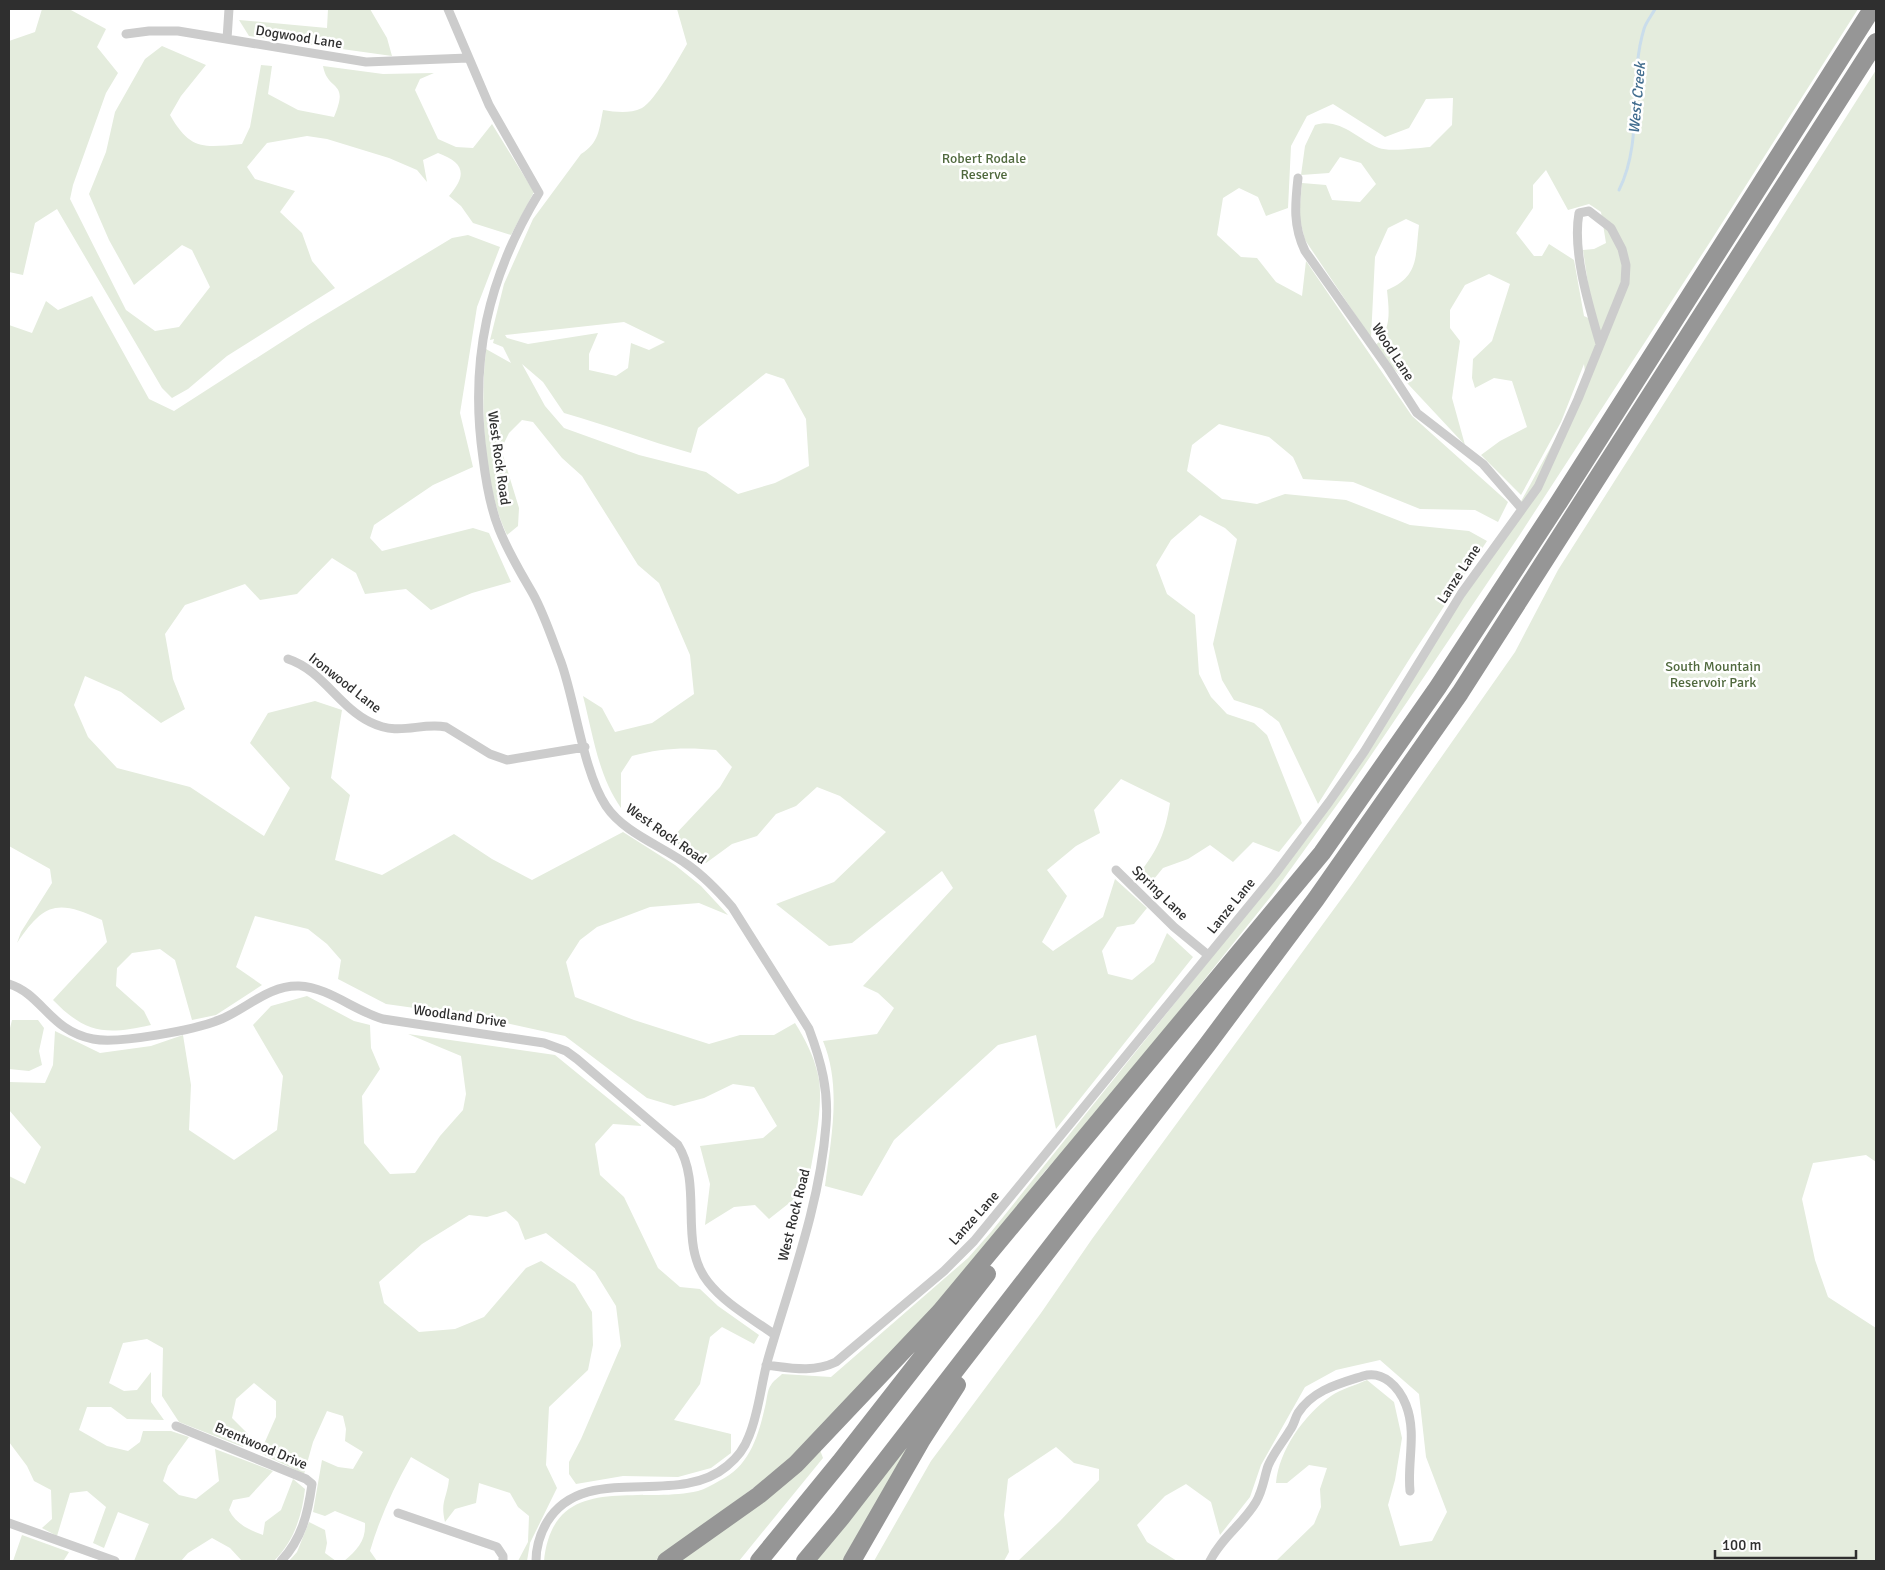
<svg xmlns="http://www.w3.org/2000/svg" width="1885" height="1570" font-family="Signika,sans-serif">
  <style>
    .green { fill: #e4ecdd; fill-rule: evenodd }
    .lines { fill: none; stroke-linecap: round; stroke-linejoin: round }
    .stream { stroke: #caddeb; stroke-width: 3 }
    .street { stroke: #ccc; stroke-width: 9 }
    .highway { stroke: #969696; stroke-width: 18 }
    .labels { text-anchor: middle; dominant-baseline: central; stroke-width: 5; stroke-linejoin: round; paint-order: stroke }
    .street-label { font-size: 14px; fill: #2f2f2f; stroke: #fff }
    .park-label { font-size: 14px; fill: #50693e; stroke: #fff }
    .water-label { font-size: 15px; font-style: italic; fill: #406c8e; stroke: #fff }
  </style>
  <rect width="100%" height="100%" fill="#fff"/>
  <path class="green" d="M42 9H69L106 29 97 47 118 73 106 93 73 185 70 199 126 310 155 331 179 327 210 287 192 250 182 245 134 285 109 240 89 194 106 152 115 112 145 59 162 46 206 65 181 96 170 115C191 152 205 147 242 144L250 127 261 65 272 66 268 94 298 110 334 117C350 79 328 93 323 66L383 74 434 73 420 79 415 90 438 139 456 147 473 148 492 124 534 192 511 235 473 223 461 206 449 196C467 175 465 163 438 153L423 160 427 182 417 170 389 158 327 139 307 136 267 143 247 167 255 179 295 191 280 212 302 233 312 261 335 288 227 356 188 389 172 398 162 388 57 209 35 223 23 275 9 272V41L35 32Z
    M328 9H370L387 38 392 56 249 36 239 20 327 28Z
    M677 9H1858L1710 242 1519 536 1347 791 1272 895 1091 1121 1045 1171 969 1268 795 1457 655 1561H544C553 1470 639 1505 698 1491 705 1489 712 1485 719 1481 749 1467 758 1437 765 1407 767 1400 767 1390 771 1385 773 1381 779 1377 782 1374L831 1377 968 1258 991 1232 1309 836 1463 597 1516 523 1519 505 1564 423 1585 372 1584 364 1561 422 1521 495 1481 455 1500 441 1527 427 1512 381 1494 378 1475 388 1472 378 1473 359 1492 341 1510 284 1489 274 1465 285 1450 310V328L1460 341 1452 398 1465 445 1394 369 1376 345C1392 328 1389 311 1387 290 1420 276 1415 256 1419 225L1406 219 1388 228 1375 257 1371 338 1305 240 1299 216 1302 183 1326 185 1332 200 1360 202 1376 184 1361 163 1340 157 1329 173 1301 175 1305 146 1315 125C1340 117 1357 139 1379 148 1389 152 1418 148 1430 147L1452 125 1453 98 1426 99 1409 128 1385 137 1333 104 1307 116 1291 146 1288 208 1266 216 1258 197 1239 188 1223 198 1217 235 1241 257 1257 258 1276 282 1302 296 1306 261 1412 416 1508 502 1498 522 1475 510 1420 509 1353 482 1303 479 1293 457 1269 437 1219 424 1192 445 1187 471 1222 499 1257 504 1285 494 1346 500 1410 525 1469 531 1487 541 1412 655 1318 804 1279 722 1262 709 1234 700 1222 680 1213 644 1237 539 1225 528 1200 515 1171 540 1156 565 1167 594 1195 615 1199 674 1211 697 1227 714 1254 723 1267 735 1302 823 1279 852 1253 842 1233 862 1210 845 1188 859 1163 868 1149 885 1139 874C1158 849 1165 834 1170 803L1121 779 1094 810 1100 833 1076 846 1047 870 1067 896 1042 942 1053 951 1103 917 1115 879 1147 908 1134 924 1117 927 1102 951 1108 974 1132 980 1154 962 1167 933 1193 957 1056 1129 1036 1035 998 1045 894 1140 862 1196 825 1186C831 1138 842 1087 823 1041L877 1034 894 1008 878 993 863 986 953 888 942 871 852 943 829 946 776 904 834 882 886 832 840 796 817 787 796 806 776 814 757 836 732 844 706 863 671 839 720 787 732 767 716 750C687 747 660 748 632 756L621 773V808C598 775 593 735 583 696L602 708 615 732 652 723 694 694 690 655 659 583 638 565 582 476 562 458 533 422 522 420 509 433 501 449 519 508 518 526 507 535C483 485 480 405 486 349L511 363 503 347 493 343 494 339 490 340 504 284 533 219 581 154C599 143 599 130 603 110 616 112 629 114 642 108 655 101 679 58 687 44ZM1546 170 1568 210 1589 204 1601 212 1606 243 1594 249 1583 250 1591 304 1597 322 1584 316 1574 260 1549 244 1542 256H1534L1516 233 1533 208V185ZM624 322 665 342 649 350 631 343 628 368 616 376 589 370V354L598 333 528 344 507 338 505 335ZM522 364 543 382 564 413C607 425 648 441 691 453L698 428 766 373 784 379 806 419 809 466 775 483 738 494 706 472 639 455 564 428 545 406Z
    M1876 70V1162L1866 1155 1813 1163 1802 1199 1815 1260 1828 1297 1876 1328V1561H1276L1314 1524 1321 1507 1320 1489 1327 1468 1309 1465 1287 1483H1276C1279 1450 1304 1415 1331 1396 1341 1389 1356 1385 1367 1380L1394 1402 1402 1438 1395 1480 1388 1505 1400 1546 1432 1541 1447 1512 1426 1457 1419 1394 1380 1360 1336 1370 1305 1387 1261 1465 1250 1497 1220 1535 1211 1502 1186 1484 1165 1496 1137 1525 1147 1542 1177 1561H1018L1060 1521 1099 1480V1469L1074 1463 1056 1447 1008 1479 1004 1515 1009 1552 1004 1561H874L931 1461 1041 1313 1092 1239 1353 883 1515 652 1558 570Z
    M468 235 500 247 477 307 460 413 473 467 433 485 374 525 370 538 382 551 473 528 489 533 511 582 472 593 431 610 406 589 365 594 356 573 332 558 297 594 260 600 245 584 185 605 165 634 173 679 185 709 161 723 121 692 85 676 74 705 88 737 117 768 190 787 264 836 290 788 250 743 268 713 315 701 342 710 331 778 350 795 335 860 382 875 454 834 492 859 532 880 623 832 675 865 701 886 728 915 699 903 650 907 597 927 580 940 566 962 575 997 634 1020 709 1044 740 1035H774L795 1023C805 1039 814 1056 818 1075 825 1102 812 1161 807 1189L769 1219 755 1205 734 1207 705 1225 710 1184 700 1146 763 1138 777 1126 754 1087 733 1084 704 1098 674 1106 647 1098 565 1036 479 1017 386 1004 338 979 341 960 327 944 308 929 255 916 236 967 262 985 216 1015 192 1020 175 960 160 949 132 953 117 968 116 986 144 1011 151 1025C106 1035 86 1034 53 1000L107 942 102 920C57 899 44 903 17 943L21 932 52 883 50 869 9 846V325L32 333 46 301 58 310 92 296 149 399 174 411 308 325 452 238Z
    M307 996 354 1021 370 1025 371 1048 380 1069 362 1096 364 1143 390 1174 415 1173 440 1136 463 1110 466 1094 461 1056 408 1034 555 1055 642 1126 613 1124 595 1144 600 1175 624 1197 658 1268 680 1287 700 1289 718 1306 759 1335 754 1344 722 1327 710 1337 700 1384 674 1420 731 1434V1453L711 1468 678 1477 623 1476 576 1484 569 1474V1462L581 1439 621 1346 616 1306 595 1272 546 1233 525 1240 518 1222 506 1211 487 1217 469 1215 422 1244 379 1282 384 1303 419 1332 455 1329 484 1317 526 1268 541 1261 575 1284 592 1312 593 1345 588 1370 549 1407 546 1465 557 1488 530 1543 527 1561H518L528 1542 529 1516 518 1507 510 1493 479 1483 476 1503 455 1509 445 1522C440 1501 447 1499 449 1479L411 1457C394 1487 380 1517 370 1551L377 1561H344C357 1550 366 1541 365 1523L335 1511 325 1516 313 1512 322 1460 338 1467 353 1469 363 1452 345 1441 346 1429 343 1416 327 1411 313 1442 304 1474 260 1453 276 1417V1401L254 1383 236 1399 232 1418 248 1434 243 1447 179 1422 162 1396 163 1348 147 1339 123 1343 109 1383 124 1391 137 1390 151 1372V1402L164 1420 127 1419 111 1407H87L79 1430 107 1446 128 1451 140 1442 143 1431H171L189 1437 168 1466 163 1481 179 1495 196 1499 219 1481 215 1449 273 1471 249 1497 233 1500 229 1510C236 1524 249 1530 263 1535L265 1522 281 1510 293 1479 305 1489C302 1516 294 1541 274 1561H242L230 1548 212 1538 188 1553 181 1561H134L149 1524 118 1512 104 1548 93 1543 106 1507 87 1491 70 1493 57 1536 42 1528 52 1519 51 1490 34 1481 27 1466 9 1442V1176L25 1184 41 1147 9 1110V1082L45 1083 53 1065 55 1031 100 1053 151 1046 183 1035 191 1085 189 1130 234 1160 277 1130 283 1076 253 1025 271 1006Z
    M12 1020H38L44 1028 39 1051 42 1065 29 1071 9 1069V1032Z
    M928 1418 845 1561H811Z
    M820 1450 823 1458 739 1561H679Z
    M309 1522 325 1530 327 1543 325 1553 336 1561H289L297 1552Z
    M22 1535 69 1552 64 1560 13 1561Z"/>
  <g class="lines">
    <path class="stream" d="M1619 190C1644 140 1628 81 1644 29 1646 22 1652 15 1655 9"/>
    <path class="street" d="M448 9 489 105 539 193C488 277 469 360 483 458 486 482 490 507 499 529 508 552 521 573 533 594 545 616 552 639 561 662 576 704 583 771 606 806 624 833 662 846 688 865 705 877 719 892 732 907L809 1029C821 1061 829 1091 826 1125 820 1205 790 1283 768 1359 761 1384 759 1412 749 1436 745 1447 737 1458 727 1466 676 1509 585 1460 547 1522 540 1534 536 1547 536 1561
      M126 34 149 31H178L366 62 468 58
      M227 39 229 9
      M1298 178C1295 205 1293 226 1305 251L1388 368 1417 413 1483 464 1522 509
      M288 659C322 670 339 707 370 722 400 737 419 722 446 727L490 754 507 760 585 747
      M1116 870 1174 927 1208 955
      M9 984C42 994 50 1031 93 1039 119 1044 194 1030 219 1020 247 1009 268 985 299 986 328 987 355 1011 383 1019L544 1043 566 1051 577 1059 678 1145C704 1187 677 1243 708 1282 725 1304 753 1319 775 1335
      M766 1365C791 1368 813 1373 836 1362L944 1271 974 1241 1275 874 1329 802 1364 752 1461 594 1538 487 1578 399 1625 283 1626 265 1622 249 1611 228 1589 211 1579 213C1572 252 1589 306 1600 344
      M176 1426 306 1479 312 1484C308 1513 302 1539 281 1561
      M398 1513 497 1547 503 1556V1561
      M9 1523 115 1561
      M1210 1561C1221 1538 1243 1524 1256 1502 1263 1490 1264 1478 1268 1466 1274 1452 1283 1442 1290 1430 1294 1425 1295 1418 1298 1413 1313 1390 1338 1384 1363 1376 1383 1370 1399 1387 1406 1405 1417 1433 1407 1462 1410 1491"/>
    <path class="highway" d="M666 1561 759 1495 796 1464 940 1312 1322 853 1438 687 1559 502 1872 9
      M759 1561 840 1462 987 1274
      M805 1561 841 1518 1207 1045 1316 899 1460 693 1876 42
      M852 1561 921 1441 957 1385"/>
  </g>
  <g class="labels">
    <g class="street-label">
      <text transform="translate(299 37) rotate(9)">Dogwood Lane</text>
      <text transform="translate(1393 352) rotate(57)">Wood Lane</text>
      <text transform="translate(499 458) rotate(82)">West Rock Road</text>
      <text transform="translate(1459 574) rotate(-57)">Lanze Lane</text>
      <text transform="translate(345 683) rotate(38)">Ironwood Lane</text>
      <text transform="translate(666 834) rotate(35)">West Rock Road</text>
      <text transform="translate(1160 893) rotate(44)">Spring Lane</text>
      <text transform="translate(1231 906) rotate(-51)">Lanze Lane</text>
      <text transform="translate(460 1016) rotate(8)">Woodland Drive</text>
      <text transform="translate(794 1215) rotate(-76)">West Rock Road</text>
      <text transform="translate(974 1218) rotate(-48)">Lanze Lane</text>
      <text transform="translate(261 1446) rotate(23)">Brentwood Drive</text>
    </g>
    <g class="park-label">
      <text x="984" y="158">Robert Rodale<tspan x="984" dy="16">Reserve</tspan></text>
      <text x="1713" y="666">South Mountain<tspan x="1713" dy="16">Reservoir Park</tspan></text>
    </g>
    <g class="water-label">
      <text transform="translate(1637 98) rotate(-85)">West Creek</text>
    </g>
  </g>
  <rect width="1885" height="1570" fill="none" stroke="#2f2f2f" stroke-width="20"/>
  <path d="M1715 1550v8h141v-8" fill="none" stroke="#2f2f2f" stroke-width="2.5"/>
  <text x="1722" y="1550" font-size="15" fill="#2f2f2f" stroke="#ffffff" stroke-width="4" paint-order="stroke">100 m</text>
</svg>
